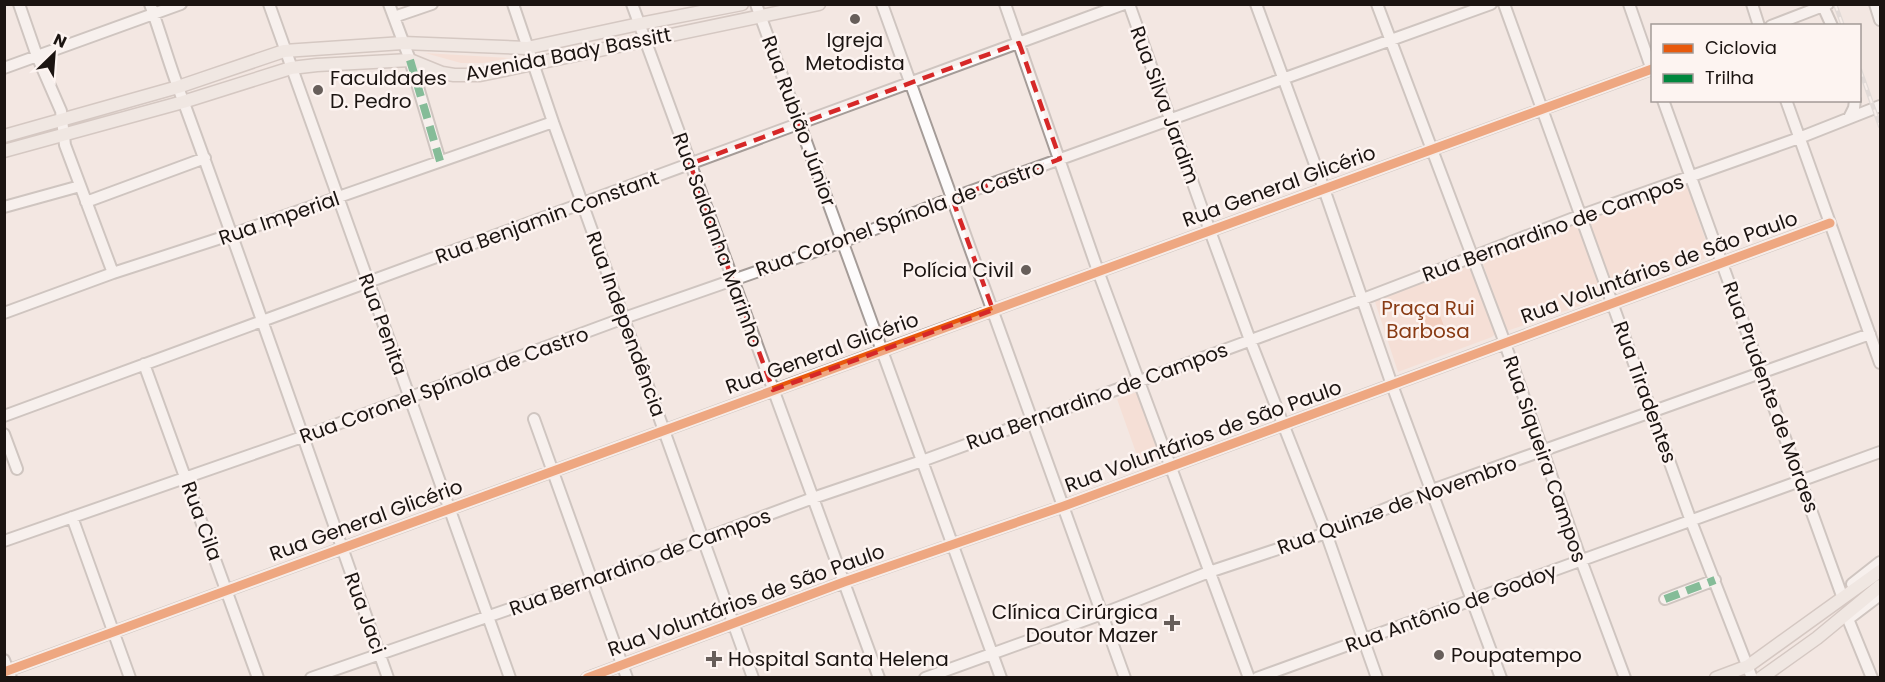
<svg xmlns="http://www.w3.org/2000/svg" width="1885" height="682" font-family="Poppins,sans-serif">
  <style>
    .green { fill: #f9d6c8 }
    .water { fill: #f2b196 }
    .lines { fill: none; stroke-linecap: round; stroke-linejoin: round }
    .minor-casing { stroke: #a59c98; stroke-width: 14 }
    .major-casing { stroke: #b1a29c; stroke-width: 15 }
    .minor { stroke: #fdfbfb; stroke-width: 10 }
    .major { stroke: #ede6e3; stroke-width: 12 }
    .rail-casing { stroke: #cecbca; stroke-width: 4.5 }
    .rail { stroke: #fdf4f1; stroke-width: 2; stroke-dasharray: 7; stroke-linecap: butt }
    .quiet { stroke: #00873e; stroke-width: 8; stroke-dasharray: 15 8; stroke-linecap: butt }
    .cycleway-casing { stroke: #fdf4f1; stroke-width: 13 }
    .cycleway { stroke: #e8590c; stroke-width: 9 }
    .marked { fill: none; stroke: #d62828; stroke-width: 4.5; stroke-dasharray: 12 8; stroke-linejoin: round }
    .poi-dot { fill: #675e5a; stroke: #fdf4f1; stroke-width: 2 }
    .labels { text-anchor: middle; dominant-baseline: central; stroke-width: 5; stroke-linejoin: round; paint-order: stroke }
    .poi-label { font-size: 20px; fill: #1b1411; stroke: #fdf4f1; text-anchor: start }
    .street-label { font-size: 20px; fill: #1b1411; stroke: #fdf4f1 }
    .park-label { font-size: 20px; fill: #893b14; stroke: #fdf4f1 }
  </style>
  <rect width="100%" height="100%" fill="#f3e7e2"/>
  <path class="green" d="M425 53 509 58 483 63H461Z
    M1682 183 1687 186 1710 253 1704 259 1621 288 1613 284 1590 227 1593 217Z
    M1571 224 1580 228 1605 295 1600 299 1507 331 1482 261 1487 257Z
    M1464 265 1472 269 1495 334 1492 337 1398 372 1374 299Z
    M1140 391 1163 456 1140 464 1117 399Z"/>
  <path class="water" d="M1437 308 1444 326 1427 331 1428 335 1418 337 1415 327 1418 325 1416 316Z"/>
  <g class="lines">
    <defs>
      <path id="minor" d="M19 4 37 56 61 111 65 145 113 273
        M150 4C162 37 171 71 184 103 254 294 320 486 388 678
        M269 4 510 678
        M389 4 410 60 440 161
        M513 4 553 122 753 678
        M632 4 879 678
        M756 4 1001 678
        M882 4 1125 678
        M1005 4 1098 271 1249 678
        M1129 4 1210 231 1250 340 1326 533 1377 678
        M1256 4 1324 189 1392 385 1501 678
        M1377 4 1502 335 1581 560 1625 678
        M1504 4 1691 521 1752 678
        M1629 4 1652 70
        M1752 4 1759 26
        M1822 4 1832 26
        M1875 4 1880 20
        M394 17 432 4
        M1771 26 1828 4
        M4 68 181 4
        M1663 100 1841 593
        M1786 100 1880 363
        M1849 118 1854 108 1855 100
        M86 202 205 158
        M4 207 80 186
        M4 313 113 273 233 234 553 122
        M144 364 258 678
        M4 416 1124 4
        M534 419 627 678
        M4 434 17 469
        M72 517 130 678
        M4 541 305 436 624 318 842 242 952 198 1491 4
        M1852 584 1880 562
        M1665 599 1715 580
        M1851 617 1880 595
        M1848 619 1872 678
        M4 660 11 678
        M4 672 1652 69
        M311 678 593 580 813 498 922 461 1363 299 1579 216 1799 138 1880 106
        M587 678 844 582 1064 506 1830 223
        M925 678 1102 614 1209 572 1326 533 1432 490 1870 334
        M1257 678 1880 452"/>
      <path id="major" d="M4 136 178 87 284 51 403 43 527 48 639 24 742 4
        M4 151 183 102 291 68 317 65 410 60 442 73 454 75H480L819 4
        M1716 678 1748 666 1880 571
        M1761 678 1817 638 1880 586"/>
    </defs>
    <use href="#minor" class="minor-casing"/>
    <use href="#major" class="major-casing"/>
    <use href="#minor" class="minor"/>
    <use href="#major" class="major"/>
    <defs>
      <path id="rail" d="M1835 4 1843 26
        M1860 70 1880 126"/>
    </defs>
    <use href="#rail" class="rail-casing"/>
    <use href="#rail" class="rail"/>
    <path class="quiet" d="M410 60 440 161
      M1665 599 1715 580"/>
    <defs>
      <path id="cycleway" d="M4 672 1652 69
        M587 678 844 582 1064 506 1830 223"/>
    </defs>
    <use href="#cycleway" class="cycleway-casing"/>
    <use href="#cycleway" class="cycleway"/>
  </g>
  <path d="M0 0H1885V682H0ZM1019 43 1060 159 952 198 993 310 773 390 690 164Z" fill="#f3e7e2" fill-opacity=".55" fill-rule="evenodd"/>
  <path class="marked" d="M1019 43 1060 159 952 198 993 310 773 390 690 164Z"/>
  <g class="poi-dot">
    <circle cx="855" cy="19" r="6"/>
    <circle cx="318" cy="90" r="6"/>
    <circle cx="1026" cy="270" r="6"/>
    <path d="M1169 614h6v6h6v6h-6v6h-6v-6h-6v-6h6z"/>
    <circle cx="1439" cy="655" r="6"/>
    <path d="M711 650h6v6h6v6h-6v6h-6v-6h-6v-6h6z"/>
  </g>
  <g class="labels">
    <g class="poi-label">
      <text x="855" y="40" text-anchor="middle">Igreja<tspan x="855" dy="23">Metodista</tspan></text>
      <text x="330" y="78">Faculdades<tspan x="330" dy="23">D. Pedro</tspan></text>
      <text x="1014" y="270" text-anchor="end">Polícia Civil</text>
      <text x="1158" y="612" text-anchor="end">Clínica Cirúrgica<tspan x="1158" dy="23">Doutor Mazer</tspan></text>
      <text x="1451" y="655">Poupatempo</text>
      <text x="728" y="659">Hospital Santa Helena</text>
    </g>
    <g class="street-label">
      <text transform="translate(568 54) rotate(-11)">Avenida Bady Bassitt</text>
      <text transform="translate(1165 105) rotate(70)">Rua Silva Jardim</text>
      <text transform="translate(799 121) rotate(70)">Rua Rubião Júnior</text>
      <text transform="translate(1279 186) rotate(-20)">Rua General Glicério</text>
      <text transform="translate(547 217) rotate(-20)">Rua Benjamin Constant</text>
      <text transform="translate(279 218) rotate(-19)">Rua Imperial</text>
      <text transform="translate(900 218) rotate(-20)">Rua Coronel Spínola de Castro</text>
      <text transform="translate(1553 228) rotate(-20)">Rua Bernardino de Campos</text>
      <text transform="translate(718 240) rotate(70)">Rua Saldanha Marinho</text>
      <text transform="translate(1659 267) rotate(-20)">Rua Voluntários de São Paulo</text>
      <text transform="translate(383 324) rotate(70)">Rua Penita</text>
      <text transform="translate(626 324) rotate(70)">Rua Independência</text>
      <text transform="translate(822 353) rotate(-20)">Rua General Glicério</text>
      <text transform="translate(444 385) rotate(-20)">Rua Coronel Spínola de Castro</text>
      <text transform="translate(1645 392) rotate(70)">Rua Tiradentes</text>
      <text transform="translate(1097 396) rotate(-20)">Rua Bernardino de Campos</text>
      <text transform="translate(1771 397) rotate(70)">Rua Prudente de Moraes</text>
      <text transform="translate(1203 436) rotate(-20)">Rua Voluntários de São Paulo</text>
      <text transform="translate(1545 459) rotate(71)">Rua Siqueira Campos</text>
      <text transform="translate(1397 505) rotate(-20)">Rua Quinze de Novembro</text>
      <text transform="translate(366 520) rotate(-20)">Rua General Glicério</text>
      <text transform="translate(202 521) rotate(70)">Rua Cila</text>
      <text transform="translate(640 562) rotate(-20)">Rua Bernardino de Campos</text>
      <text transform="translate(746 600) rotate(-20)">Rua Voluntários de São Paulo</text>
      <text transform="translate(1451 608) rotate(-20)">Rua Antônio de Godoy</text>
      <text transform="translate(365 613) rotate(70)">Rua Jaci</text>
    </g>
    <g class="park-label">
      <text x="1428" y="308">Praça Rui<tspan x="1428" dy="23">Barbosa</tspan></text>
    </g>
  </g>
  <rect width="1885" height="682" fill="none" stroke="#1b1411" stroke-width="12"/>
  <rect x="1651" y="24" width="210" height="78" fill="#fdf4f1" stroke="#a39a97" stroke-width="1.5"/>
  <rect x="1663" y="44" width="30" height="9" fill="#e8590c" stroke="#a39a97" stroke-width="1.5"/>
  <text x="1705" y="54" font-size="18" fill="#1b1411">Ciclovia</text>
  <rect x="1663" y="74" width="30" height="9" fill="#00873e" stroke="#a39a97" stroke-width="1.5"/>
  <text x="1705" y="84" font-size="18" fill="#1b1411">Trilha</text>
  <g transform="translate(54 54) rotate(25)" stroke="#fdf4f1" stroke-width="4.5" paint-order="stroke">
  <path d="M0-4.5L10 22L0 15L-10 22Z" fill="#1b1411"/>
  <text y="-9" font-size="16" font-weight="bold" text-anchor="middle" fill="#1b1411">N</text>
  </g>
</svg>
